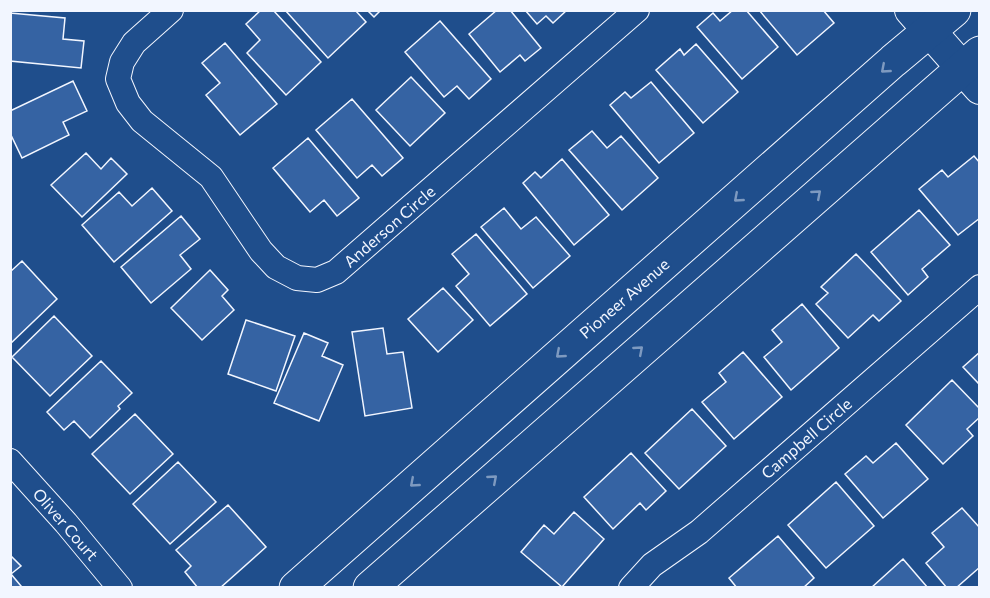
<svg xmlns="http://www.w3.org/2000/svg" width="990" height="598" font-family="Commissioner,sans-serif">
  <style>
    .building { fill: #3563a3; stroke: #f2f6ff; stroke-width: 1.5 }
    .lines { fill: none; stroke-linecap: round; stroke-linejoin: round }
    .minor-casing { stroke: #f2f6ff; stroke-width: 26 }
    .tertiary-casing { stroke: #f2f6ff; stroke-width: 34 }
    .secondary-casing { stroke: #f2f6ff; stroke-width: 35 }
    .minor { stroke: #1f4e8c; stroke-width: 24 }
    .tertiary { stroke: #1f4e8c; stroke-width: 32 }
    .secondary { stroke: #1f4e8c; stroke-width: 33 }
    .oneway { stroke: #7e9ac0 }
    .labels { text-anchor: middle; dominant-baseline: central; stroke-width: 4.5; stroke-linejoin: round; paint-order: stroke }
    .street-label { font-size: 16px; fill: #f2f6ff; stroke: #1f4e8c }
  </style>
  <rect width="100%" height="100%" fill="#1f4e8c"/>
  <path class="building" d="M261 10H273L321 62 286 95 247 53 260 40 246 24Z
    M285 10H355L366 22 328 58Z
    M367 10H381L374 17Z
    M497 10H510L541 48 525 61 520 55 500 72 469 34Z
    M525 10H567L553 23 546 16 537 24Z
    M733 10H746L778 47 742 79 697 27 713 13 720 21Z
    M759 10H823L834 23 797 55Z
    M10 13 65 18 63 39 84 41 81 68 10 61Z
    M440 21 491 79 469 99 457 86 444 97 405 52Z
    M225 43 277 104 240 135 206 95 220 83 202 63Z
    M696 44 738 92 703 123 656 70 680 49 684 55Z
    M411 77 445 113 410 146 376 110Z
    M73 81 87 111 63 122 69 135 22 158 10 133V111Z
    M651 82 694 133 659 163 610 105 625 92 631 98Z
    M352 99 403 158 382 176 372 165 357 178 316 130Z
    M592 131 607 148 621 136 658 178 622 210 569 150Z
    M308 138 359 198 337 216 324 200 310 212 273 168Z
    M86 153 101 169 111 158 127 174 82 217 51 185Z
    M974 156 980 163V218L958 235 919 189 942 170 948 177Z
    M562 159 609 215 574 245 523 183 535 172 541 178Z
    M152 188 172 211 114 262 82 225 119 192 132 206Z
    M504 208 521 229 536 217 570 256 533 288 481 227Z
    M919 210 950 245 922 269 928 277 908 295 871 252Z
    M181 216 200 239 180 255 191 269 151 303 121 267Z
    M476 234 527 294 490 326 456 286 469 274 452 254Z
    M856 254 901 301 879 321 873 315 848 338 816 304 828 293 821 287Z
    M22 261 57 299 10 344V272Z
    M210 270 228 290 222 296 234 310 202 340 171 308Z
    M443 288 473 320 438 352 408 319Z
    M802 304 839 348 791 390 764 357 782 342 772 330Z
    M54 316 92 356 50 396 12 357Z
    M246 320 295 336 276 391 228 374Z
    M383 328 387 354 403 352 412 408 365 416 352 332Z
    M304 333 328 343 322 356 343 365 319 421 274 403Z
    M743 352 782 397 734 439 702 402 726 382 719 373Z
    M980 352V385L963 367Z
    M101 361 132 393 118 406 120 409 90 438 74 421 64 430 47 412Z
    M952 380 980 409V417L967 429 973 436 943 464 906 425Z
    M692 409 726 446 679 489 645 453Z
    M135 414 173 454 130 494 92 454Z
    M896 443 928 479 883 518 845 474 866 456 873 463Z
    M631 453 666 491 646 510 640 503 613 529 584 497Z
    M178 462 216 502 170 544 133 504Z
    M836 482 874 526 826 568 788 525Z
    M228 505 266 547 220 588H198L185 572 191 566 176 550Z
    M962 508 980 528V567L956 588H947L926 563 944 547 932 533Z
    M574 512 604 539 562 587 521 552 544 525 554 534Z
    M778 536 814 578 803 588H737L729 578Z
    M10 555 21 566 11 574 21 586 19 588H10Z
    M903 559 928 588H871Z"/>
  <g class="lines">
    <defs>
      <path id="minor" d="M171 10 134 43 122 62 118 79 128 103 142 121 211 177 261 251 276 267 297 278 317 280 336 272 637 10
        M10 461 66 523 120 588
        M631 588 652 565 699 532 980 287"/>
      <path id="tertiary" d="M911 10 980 88"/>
      <path id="secondary" d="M296 588 893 61 954 10
        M370 588 980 53"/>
    </defs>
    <use href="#minor" class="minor-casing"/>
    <use href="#tertiary" class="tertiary-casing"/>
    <use href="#secondary" class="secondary-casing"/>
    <use href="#minor" class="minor"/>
    <use href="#tertiary" class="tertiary"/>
    <use href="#secondary" class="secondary"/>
  </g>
  <defs><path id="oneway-chevron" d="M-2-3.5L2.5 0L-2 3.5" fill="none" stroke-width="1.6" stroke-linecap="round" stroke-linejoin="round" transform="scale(1.5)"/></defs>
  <g class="oneway">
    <use href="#oneway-chevron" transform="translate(885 69) rotate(139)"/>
    <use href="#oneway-chevron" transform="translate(817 194) rotate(-41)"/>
    <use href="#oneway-chevron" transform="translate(738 198) rotate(139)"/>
    <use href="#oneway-chevron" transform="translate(639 350) rotate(-41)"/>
    <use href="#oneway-chevron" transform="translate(560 354) rotate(139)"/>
    <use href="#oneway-chevron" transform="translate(493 479) rotate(-41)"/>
    <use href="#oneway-chevron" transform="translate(414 483) rotate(139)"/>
  </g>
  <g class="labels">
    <g class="street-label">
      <text transform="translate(389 226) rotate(-41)">Anderson Circle</text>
      <text transform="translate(624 298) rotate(-41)">Pioneer Avenue</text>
      <text transform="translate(806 438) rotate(-41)">Campbell Circle</text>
      <text transform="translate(66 524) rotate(49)">Oliver Court</text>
    </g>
  </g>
  <rect width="990" height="598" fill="none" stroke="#f2f6ff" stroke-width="24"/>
</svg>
